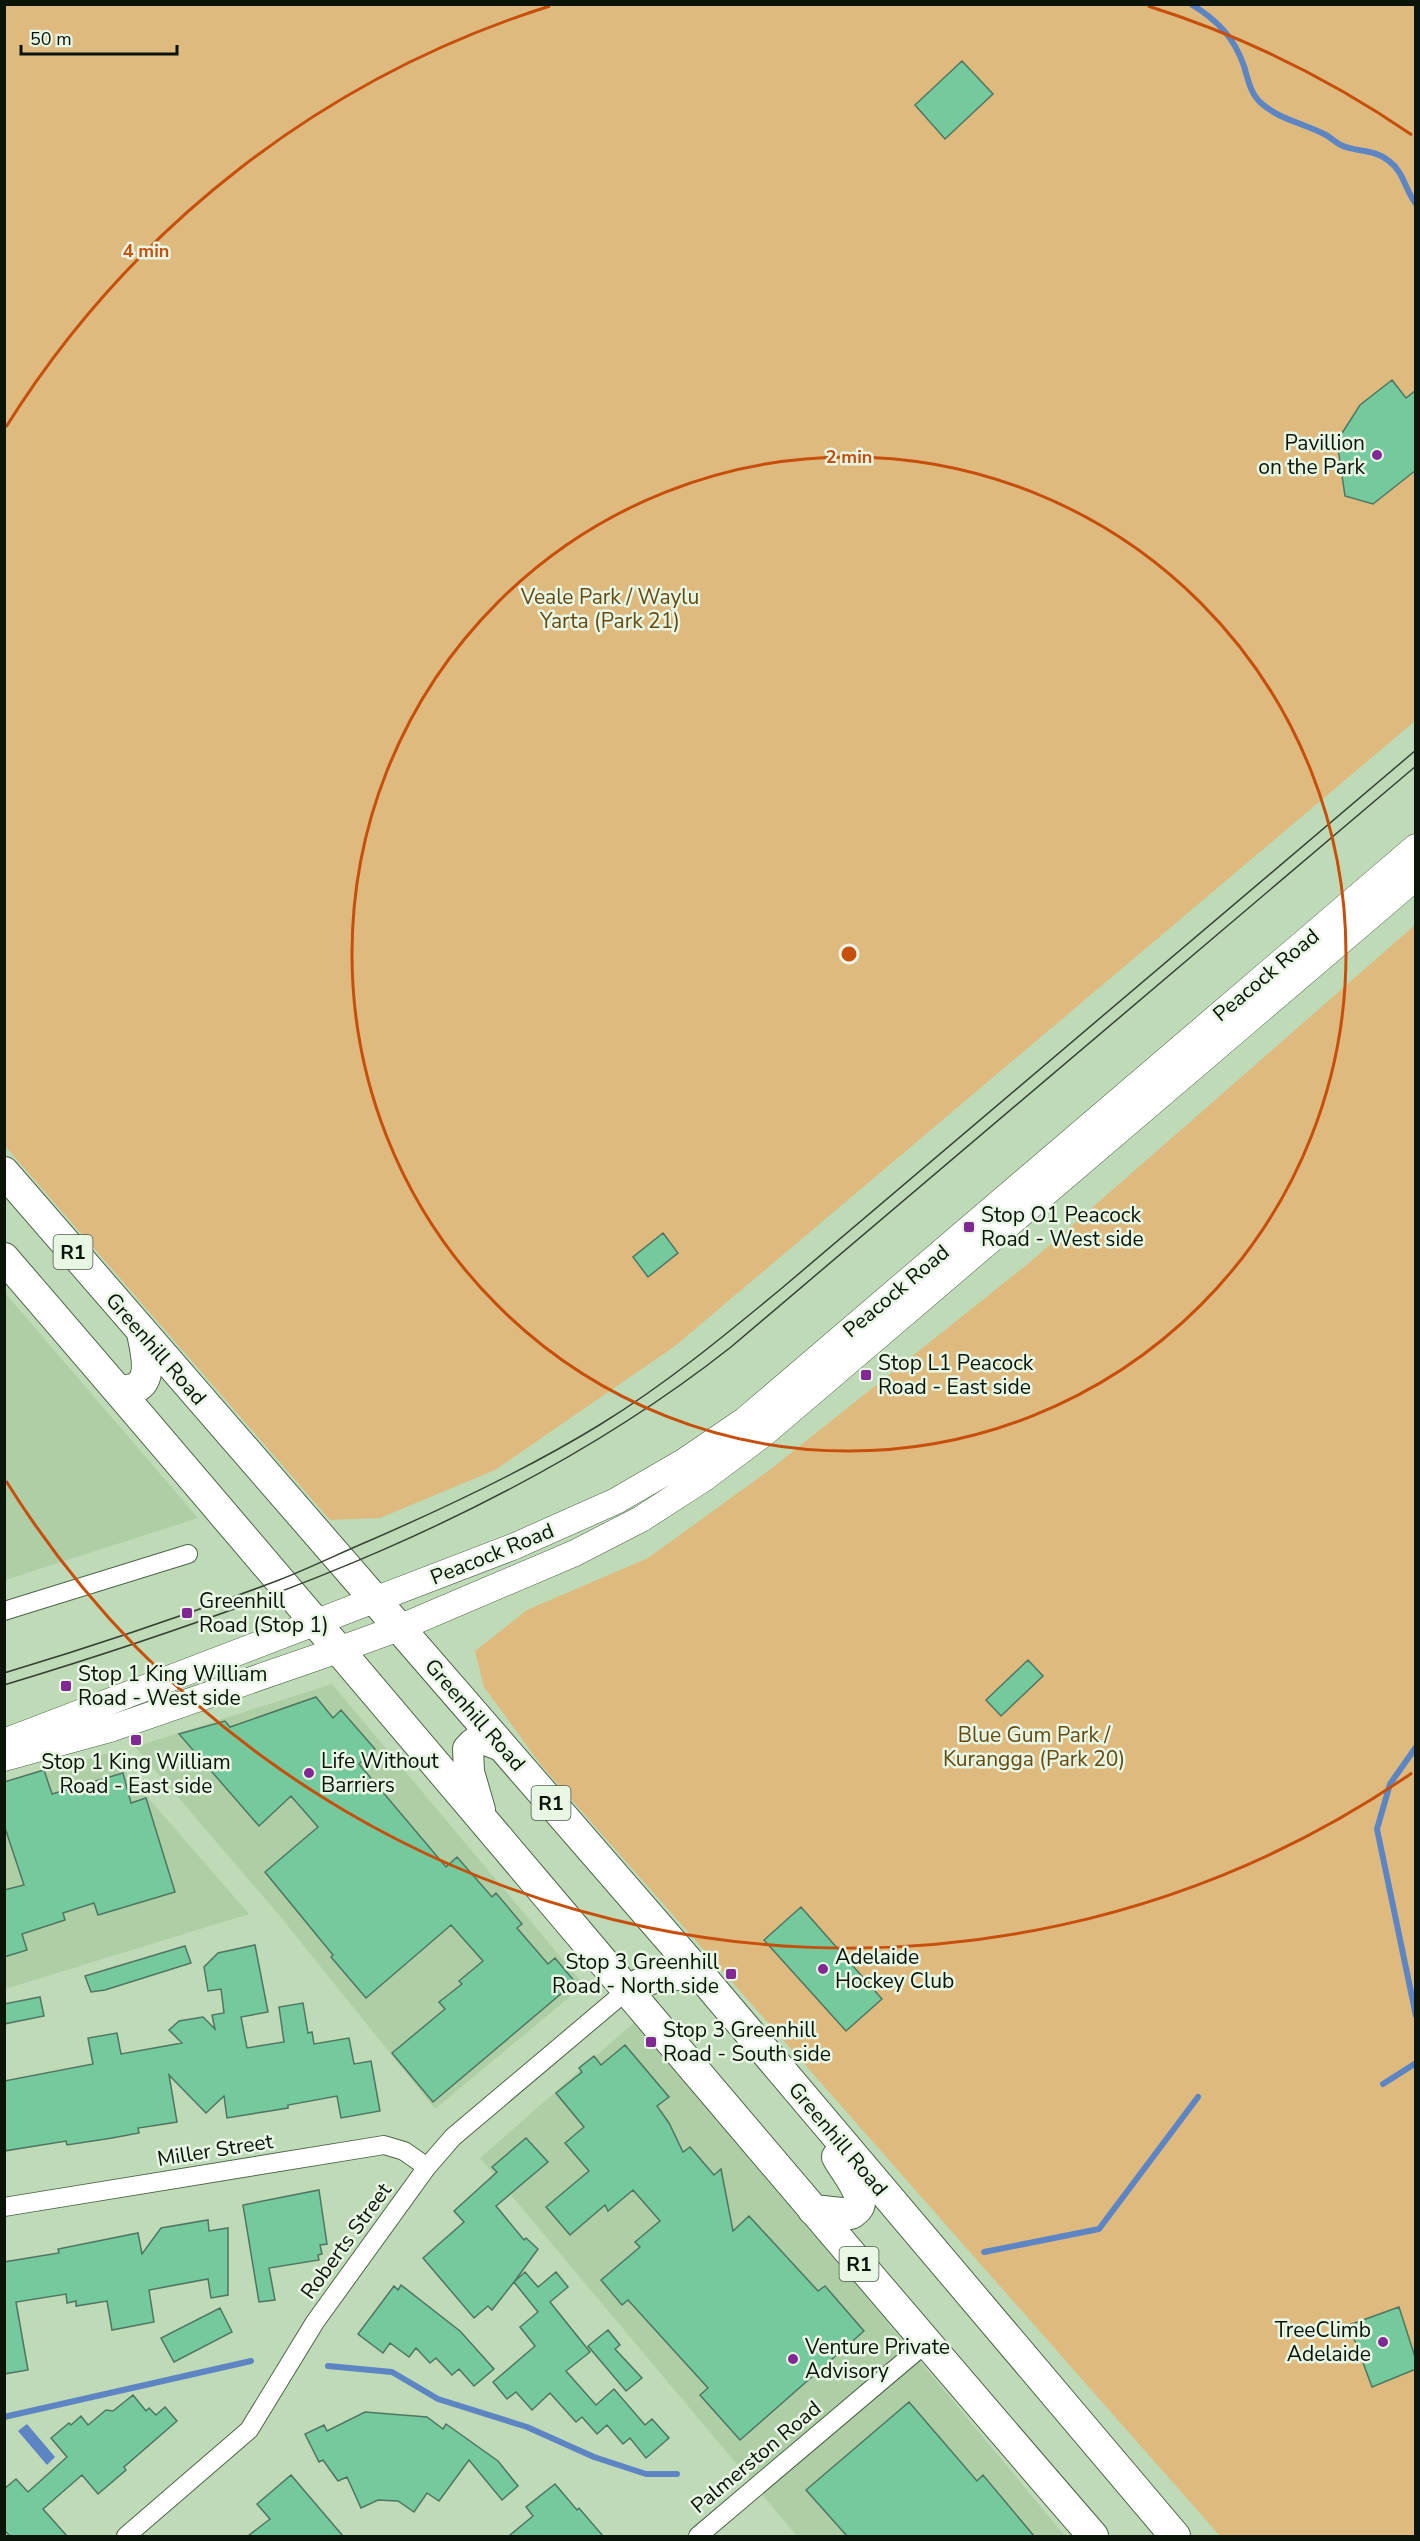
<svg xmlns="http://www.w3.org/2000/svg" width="1420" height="2541" font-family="'Nunito Sans',sans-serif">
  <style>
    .built { fill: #aecea6 }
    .green { fill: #deba7f }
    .water { fill: #5e85c3 }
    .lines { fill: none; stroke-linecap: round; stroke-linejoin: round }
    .stream { stroke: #5e85c3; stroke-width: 6 }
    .building { fill: #74c99d; stroke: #4f7661; stroke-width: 1.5 }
    .minor-casing { stroke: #4d6648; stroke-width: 20 }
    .secondary-casing { stroke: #4d6648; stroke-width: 27 }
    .trunk-casing { stroke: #4d6648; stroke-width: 32 }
    .minor { stroke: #fff; stroke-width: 18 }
    .secondary { stroke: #fff; stroke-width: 26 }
    .trunk { stroke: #fff; stroke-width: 30 }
    .tram { stroke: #354332; stroke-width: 1.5 }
    .ring { fill: none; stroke: #c74f0b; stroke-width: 3 }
    .poi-dot { fill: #812895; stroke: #e8f6e4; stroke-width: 2 }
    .labels { text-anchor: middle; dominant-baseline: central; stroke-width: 5; stroke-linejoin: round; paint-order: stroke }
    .shield { fill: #e8f6e4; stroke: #4d584a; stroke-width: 1.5 }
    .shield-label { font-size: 20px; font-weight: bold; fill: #0a1408 }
    .poi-label { font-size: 21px; fill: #0a1408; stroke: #e8f6e4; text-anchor: start }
    .park-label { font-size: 21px; fill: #66490f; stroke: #e8f6e4 }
    .street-label { font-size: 21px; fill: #0a1408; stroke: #e8f6e4 }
    .centre { fill: #c74f0b; stroke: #e8f6e4; stroke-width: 3 }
    .ring-label { font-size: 18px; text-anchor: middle; font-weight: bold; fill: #c74f0b; stroke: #e8f6e4; stroke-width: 5; stroke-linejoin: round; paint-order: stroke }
  </style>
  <rect width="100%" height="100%" fill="#bedab7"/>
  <path class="built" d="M5 1293 198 1518 5 1580Z
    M332 1684 584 1985 435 2109 279 1915 135 1747Z
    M109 1753 249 1914 5 1989V1782Z
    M637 2020 1065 2536H797L480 2158Z"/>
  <path class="green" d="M4 5H1415V721L675 1346 495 1470 380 1518 330 1520 5 1146Z
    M1415 925V2536H1220L541 1765 484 1687 475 1651 527 1610 648 1558 771 1469 1029 1263Z"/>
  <path class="water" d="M27 2424 55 2457 47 2465 18 2431Z"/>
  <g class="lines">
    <path class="stream" d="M1191 4C1217 20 1234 37 1244 66 1248 79 1250 93 1261 103 1280 120 1304 123 1326 135 1333 139 1338 145 1346 147 1361 152 1376 150 1389 161 1404 172 1405 190 1416 204
      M1416 1747 1390 1784 1377 1829 1416 2016
      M1383 2084 1416 2063
      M984 2252 1099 2229 1198 2097
      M328 2366 392 2372 438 2399 527 2427 594 2457 646 2474H677
      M4 2417 251 2361"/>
  </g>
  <path class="building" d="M962 61 993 94 945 139 915 105Z
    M1392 380 1406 398 1416 390V470L1373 504 1345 496 1337 441 1360 405Z
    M663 1233 678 1253 648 1277 633 1257Z
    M1028 1660 1043 1676 1001 1716 986 1700Z
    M316 1697 333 1718 341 1710 375 1749 359 1764 446 1867 457 1857 492 1897 496 1893 522 1924 517 1928 548 1964 555 1958 575 1982 433 2102 392 2053 445 2009 439 2002 462 1984 459 1981 483 1961 451 1925 366 1998 331 1957 333 1955 265 1872 318 1827 291 1796 259 1826 179 1734 225 1721 230 1727Z
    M44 1770 52 1794 123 1773 131 1803 146 1798 175 1892 98 1915 94 1903 63 1913 65 1920 22 1934 27 1950 4 1957V1890L24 1885 4 1825V1782Z
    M801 1907 882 1999 846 2031 764 1940Z
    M255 1945 268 2012 241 2017 247 2048 284 2042 279 2007 303 2003 308 2033 312 2032 314 2044 349 2038 354 2064 371 2061 380 2111 341 2118 337 2096 288 2105V2108L227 2118 224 2096 206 2113 169 2075 177 2122 138 2128 139 2133 112 2138 67 2145 66 2141 4 2151V2081L93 2064 88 2038 117 2033 121 2054 182 2043 169 2030 179 2021 203 2017 215 2029 212 2015 224 2013 221 1989 208 1991 204 1967 218 1953Z
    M185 1946 191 1963 105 1990 91 1992 85 1976Z
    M40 1997 44 2016 4 2024V2004Z
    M625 2045 669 2097 657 2106 669 2123 683 2152 690 2147 714 2175 721 2169 733 2231 749 2216 818 2291 825 2286 864 2331 740 2440 700 2395 708 2388 628 2300 622 2305 601 2280 640 2247 635 2242 660 2221 633 2190 608 2211 605 2205 570 2235 546 2207 589 2171 565 2143 584 2127 556 2093 582 2072 579 2068 594 2056 601 2065Z
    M526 2138 548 2162 496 2206 524 2240 526 2238 538 2249 514 2282 525 2272 538 2287 556 2272 568 2287 550 2302 590 2352 566 2371 596 2405 614 2389 645 2425 652 2419 669 2438 646 2458 630 2438 623 2444 607 2425 597 2434 582 2417 576 2422 550 2393 532 2410 516 2392 507 2399 493 2382 535 2346 520 2327 538 2312 514 2282 492 2310 488 2306 474 2318 423 2258 464 2222 454 2211 497 2172 492 2167Z
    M319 2190 327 2244 320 2245 322 2254 318 2255 319 2260 269 2268 275 2300 259 2302 243 2205Z
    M208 2220 209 2231 228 2228V2295L211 2298 208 2279 149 2290 154 2322 112 2330 107 2301 76 2306V2301L67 2303 66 2294 16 2302 28 2370 4 2374V2262L59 2253 58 2249 138 2233 142 2254 161 2228Z
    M401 2285 460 2331 494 2369 474 2386 459 2369 452 2375 436 2358 430 2363 416 2348 409 2357 390 2343 383 2353 358 2334 394 2286 398 2290Z
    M1399 2307 1416 2360V2369L1372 2387 1349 2325Z
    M220 2308 232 2332 174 2362 161 2338Z
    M608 2330 620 2345 615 2349 642 2378 626 2391 588 2346Z
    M133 2395 146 2411 149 2408 156 2415 165 2407 177 2421 124 2467 126 2470 98 2494 82 2475 43 2509 67 2536H10L4 2530V2489L16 2479 28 2492 67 2457 51 2438 69 2423 71 2425 81 2416 88 2425 106 2410 113 2411Z
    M909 2402 977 2481 983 2475 1034 2536H847L806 2490Z
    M365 2412 427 2417 443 2429 446 2424 498 2461 518 2486 502 2500 469 2460 439 2501 427 2493 414 2512 398 2501 378 2500 361 2508 347 2477 338 2481 323 2460 319 2462 305 2434 324 2425 327 2431Z
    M291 2475 302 2488 343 2536H248L270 2519 257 2504Z
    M555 2484 577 2510 579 2508 603 2536H509L533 2516 526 2507Z"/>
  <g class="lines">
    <defs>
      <path id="minor" d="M4 1611 188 1554
        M4 2207 384 2145 404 2151 427 2167
        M126 2536 249 2430 315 2322 427 2167 453 2137 626 1991
        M698 2536 926 2343"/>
      <path id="secondary" d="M4 1742 515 1546 616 1501 685 1461 745 1420 1416 847
        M4 1758 110 1729 338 1650 399 1628 575 1553 641 1519 703 1479 762 1435 1416 877"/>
      <path id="trunk" d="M4 1172 703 1978 1175 2536
        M4 1258C370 1682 727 2113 1093 2536
        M120 1391C124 1390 131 1390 135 1388 154 1380 145 1348 142 1333
        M480 1810 469 1772 468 1749C481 1734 485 1740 501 1746
        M626 1991C659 1973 666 1972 703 1978
        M813 2210 851 2214C855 2211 860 2208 860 2202 860 2188 844 2170 837 2157"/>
    </defs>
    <use href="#minor" class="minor-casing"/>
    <use href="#secondary" class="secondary-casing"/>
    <use href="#trunk" class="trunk-casing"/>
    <use href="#minor" class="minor"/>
    <use href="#secondary" class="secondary"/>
    <use href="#trunk" class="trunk"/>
    <path class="tram" d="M4 1673C97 1645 189 1614 279 1580 310 1568 340 1553 371 1540 449 1506 528 1469 601 1424 666 1384 724 1336 782 1288L1416 750
      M4 1685C258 1608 521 1513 731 1347L1416 766"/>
  </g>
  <g class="ring">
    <circle cx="849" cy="954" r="497"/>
    <path d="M1412 1773A994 994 0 0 1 6 1481M6 427A994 994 0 0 1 550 6M1148 6A994 994 0 0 1 1412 135"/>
  </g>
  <g class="poi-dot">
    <circle cx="1377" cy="455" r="6"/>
    <rect x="963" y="1221" width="12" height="12" rx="3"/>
    <rect x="860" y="1369" width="12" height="12" rx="3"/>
    <rect x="181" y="1607" width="12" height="12" rx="3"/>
    <rect x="60" y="1680" width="12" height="12" rx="3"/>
    <rect x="130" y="1734" width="12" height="12" rx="3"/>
    <circle cx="309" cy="1773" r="6"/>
    <circle cx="823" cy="1969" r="6"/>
    <rect x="725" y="1968" width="12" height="12" rx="3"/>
    <rect x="645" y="2036" width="12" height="12" rx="3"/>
    <circle cx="1383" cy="2342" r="6"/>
    <circle cx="793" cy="2359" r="6"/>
  </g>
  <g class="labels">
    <g class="shield">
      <rect x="53.5" y="1235" width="39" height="34" rx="4.5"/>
      <rect x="531.5" y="1786" width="39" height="34" rx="4.5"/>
      <rect x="839.5" y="2247" width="39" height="34" rx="4.5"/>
    </g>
    <g class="shield-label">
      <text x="73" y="1252">R1</text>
      <text x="551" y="1803">R1</text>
      <text x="859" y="2264">R1</text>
    </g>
    <g class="poi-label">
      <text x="1365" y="443" text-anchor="end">Pavillion<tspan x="1365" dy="24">on the Park</tspan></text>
      <text x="981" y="1215">Stop O1 Peacock<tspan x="981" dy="24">Road - West side</tspan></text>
      <text x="878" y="1363">Stop L1 Peacock<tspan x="878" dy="24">Road - East side</tspan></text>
      <text x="199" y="1601">Greenhill<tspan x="199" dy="24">Road (Stop 1)</tspan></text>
      <text x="78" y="1674">Stop 1 King William<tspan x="78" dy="24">Road - West side</tspan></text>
      <text x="321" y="1761">Life Without<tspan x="321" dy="24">Barriers</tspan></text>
      <text x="136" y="1762" text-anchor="middle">Stop 1 King William<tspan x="136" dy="24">Road - East side</tspan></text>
      <text x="835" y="1957">Adelaide<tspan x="835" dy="24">Hockey Club</tspan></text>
      <text x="719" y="1962" text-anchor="end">Stop 3 Greenhill<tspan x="719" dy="24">Road - North side</tspan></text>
      <text x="663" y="2030">Stop 3 Greenhill<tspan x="663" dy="24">Road - South side</tspan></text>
      <text x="1371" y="2330" text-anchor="end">TreeClimb<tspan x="1371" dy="24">Adelaide</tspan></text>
      <text x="805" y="2347">Venture Private<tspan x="805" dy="24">Advisory</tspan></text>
    </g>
    <g class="park-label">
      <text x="610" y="597">Veale Park / Waylu<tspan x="610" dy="24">Yarta (Park 21)</tspan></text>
      <text x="1034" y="1735">Blue Gum Park /<tspan x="1034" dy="24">Kurangga (Park 20)</tspan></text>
    </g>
    <g class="street-label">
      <text transform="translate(1266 975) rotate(-40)">Peacock Road</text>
      <text transform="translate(896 1291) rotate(-40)">Peacock Road</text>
      <text transform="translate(156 1349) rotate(49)">Greenhill Road</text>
      <text transform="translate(492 1554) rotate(-22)">Peacock Road</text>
      <text transform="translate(475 1715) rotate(49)">Greenhill Road</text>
      <text transform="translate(838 2139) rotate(50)">Greenhill Road</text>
      <text transform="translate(215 2150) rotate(-9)">Miller Street</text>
      <text transform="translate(346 2241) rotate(-54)">Roberts Street</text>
      <text transform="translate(756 2457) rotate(-40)">Palmerston Road</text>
    </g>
  </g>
  <circle cx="849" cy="954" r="9" class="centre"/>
  <g class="ring-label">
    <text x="146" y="257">4 min</text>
    <text x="849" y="463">2 min</text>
  </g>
  <rect width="1420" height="2541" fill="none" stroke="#0a1408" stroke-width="12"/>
  <path d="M21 45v9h156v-9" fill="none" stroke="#0a1408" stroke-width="3"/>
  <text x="30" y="45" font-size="18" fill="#0a1408" stroke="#e8f6e4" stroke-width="4.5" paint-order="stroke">50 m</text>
</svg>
